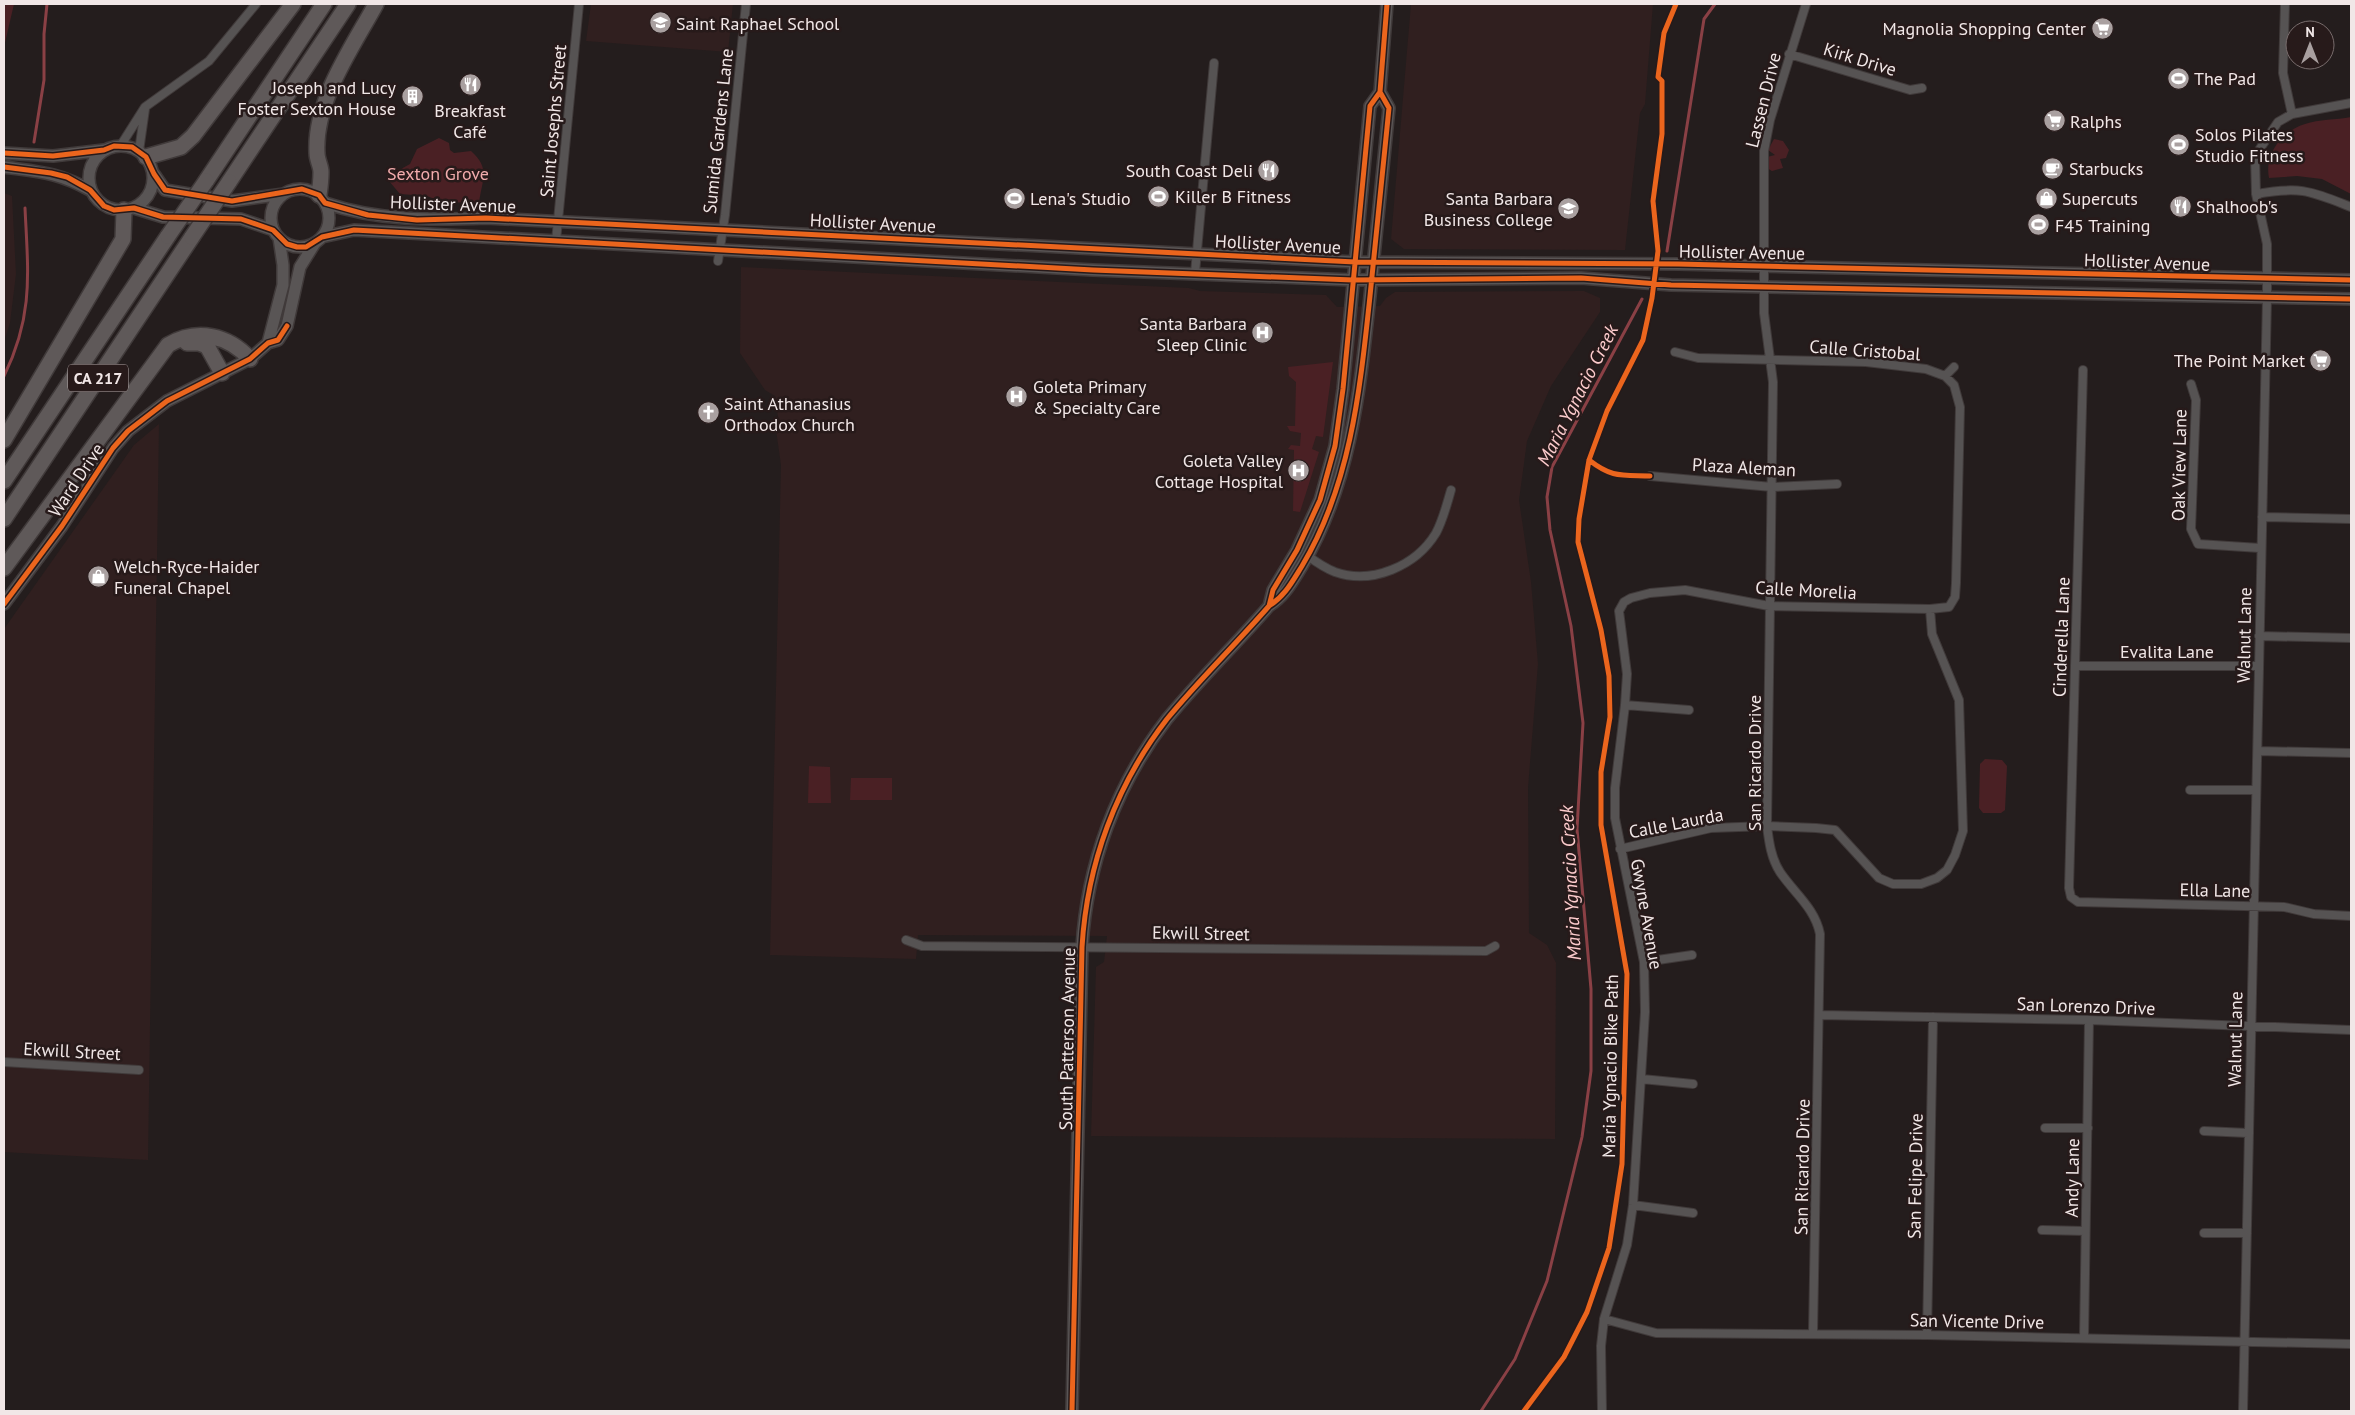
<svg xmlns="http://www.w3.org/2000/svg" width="2355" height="1415" font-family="'PT Sans',sans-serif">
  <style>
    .built { fill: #301f1f }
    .green { fill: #4a2024 }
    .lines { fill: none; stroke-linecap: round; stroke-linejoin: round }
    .stream { stroke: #8a4045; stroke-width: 3 }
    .street-casing { stroke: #403a3a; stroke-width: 10 }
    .secondary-casing { stroke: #403a3a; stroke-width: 14 }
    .highway-casing { stroke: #403a3a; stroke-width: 18 }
    .street { stroke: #565353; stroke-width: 8 }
    .secondary { stroke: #595555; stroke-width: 11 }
    .highway { stroke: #5f5959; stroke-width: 15 }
    .highway-bridge-casing { stroke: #403a3a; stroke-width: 18; stroke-linecap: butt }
    .highway-bridge { stroke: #5f5959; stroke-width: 15 }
    .cycleway-casing { stroke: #271a1a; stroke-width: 8 }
    .cycleway { stroke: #eb651d; stroke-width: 5 }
    .labels { text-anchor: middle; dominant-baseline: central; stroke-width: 5; stroke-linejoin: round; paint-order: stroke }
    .shield { fill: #271a1a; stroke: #b4aaaa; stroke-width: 1 }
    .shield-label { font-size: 16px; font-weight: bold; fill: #f1e7e7 }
    .poi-label { font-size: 18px; fill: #f1e7e7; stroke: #271a1a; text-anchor: start }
    .street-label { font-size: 18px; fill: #f1e7e7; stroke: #271a1a }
    .park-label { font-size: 18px; fill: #f2acad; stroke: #271a1a }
    .water-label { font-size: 19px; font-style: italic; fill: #fdcccd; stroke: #271a1a }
  </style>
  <rect width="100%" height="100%" fill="#241d1d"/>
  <path class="built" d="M591 4H733L728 52 586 41Z
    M1411 4H1653L1645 104 1640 113 1625 250 1404 249 1391 239Z
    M4 193 12 196 16 274 10 323 4 341Z
    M741 267 1189 288 1200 291 1326 295 1337 307 1380 306 1386 298 1395 292 1584 291 1600 298V312L1551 386 1527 441 1519 500 1531 582 1538 664 1528 788 1529 933 1547 945 1556 963 1555 1139 1091 1136 1096 967 1104 962 1107 936 918 935 916 959 770 955 781 465 775 423 778 417 775 396 765 390 740 353Z
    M159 424 148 1160 4 1152V629L134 445Z"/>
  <path class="green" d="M4 4H14L4 47Z
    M2351 117V194L2322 179 2297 176 2269 178C2264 154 2282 131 2305 124 2319 119 2336 120 2351 117Z
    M439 138 449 143 450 150 454 153 471 151C491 169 482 179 479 203L442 202 427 196 400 194 389 181 387 173 389 169H401L410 164 417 149Z
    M1774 139 1783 141 1789 150 1786 158 1780 159 1783 168 1772 171 1767 168V157L1775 155 1768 150Z
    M1333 362 1323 437 1316 436 1312 449 1319 452 1300 512 1293 511 1294 450 1288 449 1291 445 1300 446 1301 433 1290 431 1287 426H1295L1296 382 1289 376 1288 367Z
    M1985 759 2002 760 2007 766 2005 810 2001 813H1983L1979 808 1980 764Z
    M809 766 830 767 831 803H808Z
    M851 778H892V800H850Z"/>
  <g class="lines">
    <path class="stream" d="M34 142 44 80V34L47 4
      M1667 251 1704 19 1715 4
      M4 376C34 315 28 272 25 208
      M1481 1411 1515 1359 1547 1281 1582 1137 1591 1071V989L1577 829 1583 723 1571 626 1550 530 1547 497 1552 467 1642 299"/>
    <defs>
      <path id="street" d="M1806 4 1770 120 1764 151V313L1773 382 1767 826C1769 842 1771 858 1780 872 1794 893 1815 908 1820 934L1813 1334
        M2285 4 2283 73 2292 114
        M1789 54 1910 90 1922 88
        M121 145 145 107 209 61 256 4
        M139 151 145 109
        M2256 194C2301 186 2310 191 2351 207
        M556 241 579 4
        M718 261 725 215 746 4
        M1195 273 1214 63
        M2083 370 2069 888 2071 897 2078 902 2284 907 2314 914 2351 916
        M1945 376 1954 367
        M2191 384 2196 400 2191 529 2198 544 2260 548
        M1650 476 1772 487 1837 484
        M2262 517 2351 519
        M1308 556C1316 562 1325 568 1335 572 1372 585 1416 566 1436 533 1443 520 1447 504 1451 490
        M2259 636 2351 638
        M2075 666H2259
        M1625 705 1689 710
        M2258 751 2351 753
        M2190 790H2256
        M1620 849 1711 828 1767 826 1816 828 1835 830 1879 878 1893 884H1921L1937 878 1947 870 1955 855 1963 831 1959 700 1932 634 1930 609
        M906 940 922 946 1486 951 1495 946
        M1644 962 1692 955
        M1819 1015 2089 1020 2351 1030
        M4 1062 139 1070
        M1642 1079 1693 1084
        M2045 1128H2088
        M2204 1131 2248 1133
        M1633 1205 1693 1213
        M2042 1230 2085 1231
        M2204 1233H2247
        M1604 1319 1656 1333 1927 1335 2351 1344
        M1927 1335 1933 1017
        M2084 1338 2089 1020
        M1602 1411 1601 1346 1604 1319 1627 1245 1633 1205 1645 1012 1644 962 1615 818V788L1625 705 1627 674 1619 611 1624 602 1631 598 1650 593 1685 590 1769 606 1930 609 1949 607 1955 597 1956 583 1960 407 1954 385 1945 376 1926 369 1866 362 1698 358 1675 352
        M2243 1411 2267 298V244L2256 194 2255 156 2278 122 2292 114 2351 103"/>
      <path id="secondary" d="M89 178a32 32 0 1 1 64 0a32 32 0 1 1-64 0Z
        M4 153 53 156 104 150
        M4 167C40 172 57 172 90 190
        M154 174 165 190 232 201 284 194
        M271 218a29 29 0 1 1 58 0a29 29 0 1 1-58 0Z
        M325 203C378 221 431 220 486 218L1355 262 1678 264 2351 280
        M134 208 163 217 241 219 273 230
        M322 237 354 230 1093 270 1353 280 1581 278 1671 285 2351 299
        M268 343 283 285V265L279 238
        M4 604 62 526 113 448 128 431 167 401 250 359 268 343 278 340 287 326 300 267 315 243
        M1269 606 1273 590 1297 550 1320 500 1335 446 1343 389 1370 106 1380 92 1387 4
        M1072 1411 1082 947C1087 864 1116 785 1167 719 1199 680 1236 644 1269 606 1285 596 1292 582 1302 566 1351 484 1360 389 1370 296 1376 233 1383 171 1389 108L1380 92"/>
      <path id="highway" d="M146 157 181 147 193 136 293 4
        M206 181 324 4
        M229 182 348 4
        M319 195C320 188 321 180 321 172 321 166 317 160 317 153 314 101 352 48 376 4
        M187 343H199L207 346 222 373
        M4 440 123 239 124 210
        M4 481 168 236
        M4 519 192 237
        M4 568 168 345C197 328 228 335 250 359"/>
    </defs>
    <use href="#street" class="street-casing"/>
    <use href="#secondary" class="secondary-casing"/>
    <use href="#highway" class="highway-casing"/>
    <use href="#street" class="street"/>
    <use href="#secondary" class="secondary"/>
    <use href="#highway" class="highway"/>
    <defs>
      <path id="highway-bridge" d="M168 236 206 181
        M192 237 229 182"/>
    </defs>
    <use href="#highway-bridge" class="highway-bridge-casing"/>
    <use href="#highway-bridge" class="highway-bridge"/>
    <defs>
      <path id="cycleway" d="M4 153 53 156 104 150 114 146 132 147 146 157 154 174 165 190 232 201 302 189 319 195 325 203 368 215 417 220 486 218 1355 262 1678 264 2351 280
        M4 167 51 173 67 177 90 190 104 206 114 210 134 208 163 217 241 219 273 230 287 244 297 247H306L322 237 354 230 1093 270 1353 280 1581 278 1671 285 2351 299
        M1589 460C1612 478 1621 475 1650 476
        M4 604 62 526 113 448 128 431 167 401 250 359 268 343 278 340 287 326
        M1269 606 1273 590 1297 550 1320 500 1335 446 1343 389 1370 106 1380 92 1387 4
        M1072 1411 1082 947C1087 864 1116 785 1167 719 1199 680 1236 644 1269 606 1285 596 1292 582 1302 566 1351 484 1360 389 1370 296 1376 233 1383 171 1389 108L1380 92
        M1524 1411 1564 1357 1587 1312 1609 1248 1622 1164 1627 974 1601 825V772L1610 717 1609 676 1601 630 1578 542 1579 519 1589 460 1607 411 1643 340 1652 298 1658 251 1653 201 1662 134V81L1658 77 1664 33 1676 4"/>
    </defs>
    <use href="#cycleway" class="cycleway-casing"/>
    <use href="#cycleway" class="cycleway"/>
  </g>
  <defs>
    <symbol id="school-disc" viewBox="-11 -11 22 22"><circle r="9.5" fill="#a9a0a0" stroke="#271a1a"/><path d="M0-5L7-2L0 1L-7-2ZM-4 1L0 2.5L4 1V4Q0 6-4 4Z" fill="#fff"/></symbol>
    <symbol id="supermarket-disc" viewBox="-11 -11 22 22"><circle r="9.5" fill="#a9a0a0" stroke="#271a1a"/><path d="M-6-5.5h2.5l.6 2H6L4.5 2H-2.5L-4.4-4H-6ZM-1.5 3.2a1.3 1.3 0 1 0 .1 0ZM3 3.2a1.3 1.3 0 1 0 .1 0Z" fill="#fff"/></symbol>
    <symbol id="stadium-disc" viewBox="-11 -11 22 22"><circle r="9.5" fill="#a9a0a0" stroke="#271a1a"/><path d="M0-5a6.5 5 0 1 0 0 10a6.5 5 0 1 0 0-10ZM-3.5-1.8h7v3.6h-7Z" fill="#fff"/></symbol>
    <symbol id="restaurant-disc" viewBox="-11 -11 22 22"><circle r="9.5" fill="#a9a0a0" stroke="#271a1a"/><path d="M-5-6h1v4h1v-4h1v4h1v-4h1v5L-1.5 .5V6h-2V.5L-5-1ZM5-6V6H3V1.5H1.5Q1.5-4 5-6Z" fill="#fff"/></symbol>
    <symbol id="building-disc" viewBox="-11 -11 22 22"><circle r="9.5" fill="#a9a0a0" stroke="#271a1a"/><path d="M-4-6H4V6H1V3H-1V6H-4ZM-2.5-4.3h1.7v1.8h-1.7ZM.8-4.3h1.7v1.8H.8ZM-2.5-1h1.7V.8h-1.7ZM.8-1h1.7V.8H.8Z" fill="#fff"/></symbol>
    <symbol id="cafe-disc" viewBox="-11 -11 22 22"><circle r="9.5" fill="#a9a0a0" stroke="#271a1a"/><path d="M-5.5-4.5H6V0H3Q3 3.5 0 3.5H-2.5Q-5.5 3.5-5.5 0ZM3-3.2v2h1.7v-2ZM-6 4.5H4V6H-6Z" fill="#fff"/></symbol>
    <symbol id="shop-disc" viewBox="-11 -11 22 22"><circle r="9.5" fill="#a9a0a0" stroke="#271a1a"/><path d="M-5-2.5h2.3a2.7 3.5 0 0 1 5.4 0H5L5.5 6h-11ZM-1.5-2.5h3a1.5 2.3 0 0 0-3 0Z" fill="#fff"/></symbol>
    <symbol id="hospital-disc" viewBox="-11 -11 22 22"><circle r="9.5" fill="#a9a0a0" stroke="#271a1a"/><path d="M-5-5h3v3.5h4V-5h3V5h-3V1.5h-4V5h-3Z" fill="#fff"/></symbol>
    <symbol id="church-disc" viewBox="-11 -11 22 22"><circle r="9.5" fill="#a9a0a0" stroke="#271a1a"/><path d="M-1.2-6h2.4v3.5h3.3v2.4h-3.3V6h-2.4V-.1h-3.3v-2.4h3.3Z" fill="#fff"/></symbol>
  </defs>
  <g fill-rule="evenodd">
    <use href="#school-disc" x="648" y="10" width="25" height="25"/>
    <use href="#supermarket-disc" x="2090" y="16" width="25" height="25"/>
    <use href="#stadium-disc" x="2166" y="66" width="25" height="25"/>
    <use href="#restaurant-disc" x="458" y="72" width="25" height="25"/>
    <use href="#building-disc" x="400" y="84" width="25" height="25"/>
    <use href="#supermarket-disc" x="2042" y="108" width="25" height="25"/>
    <use href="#stadium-disc" x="2166" y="132" width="25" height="25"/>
    <use href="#cafe-disc" x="2040" y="156" width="25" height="25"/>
    <use href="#restaurant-disc" x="1256" y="158" width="25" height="25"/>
    <use href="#stadium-disc" x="1146" y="184" width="25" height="25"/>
    <use href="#stadium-disc" x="1002" y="186" width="25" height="25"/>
    <use href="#shop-disc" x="2034" y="186" width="25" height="25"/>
    <use href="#restaurant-disc" x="2168" y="194" width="25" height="25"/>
    <use href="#school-disc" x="1556" y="196" width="25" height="25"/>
    <use href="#stadium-disc" x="2026" y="212" width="25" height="25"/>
    <use href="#hospital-disc" x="1250" y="320" width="25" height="25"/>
    <use href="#supermarket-disc" x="2308" y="348" width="25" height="25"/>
    <use href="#hospital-disc" x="1004" y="384" width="25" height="25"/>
    <use href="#church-disc" x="696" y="400" width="25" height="25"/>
    <use href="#hospital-disc" x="1286" y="458" width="25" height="25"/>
    <use href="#shop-disc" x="86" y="564" width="25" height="25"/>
  </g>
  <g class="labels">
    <rect class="shield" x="68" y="364.5" width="60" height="27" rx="4"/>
    <g class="shield-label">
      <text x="98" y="378">CA 217</text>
    </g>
    <g class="poi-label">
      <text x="676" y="23">Saint Raphael School</text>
      <text x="2086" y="28" text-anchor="end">Magnolia Shopping Center</text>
      <text x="2194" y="78">The Pad</text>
      <text x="396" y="87" text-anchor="end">Joseph and Lucy<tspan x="396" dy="21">Foster Sexton House</tspan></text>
      <text x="470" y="110" text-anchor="middle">Breakfast<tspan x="470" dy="21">Café</tspan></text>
      <text x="2070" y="121">Ralphs</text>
      <text x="2195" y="134">Solos Pilates<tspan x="2195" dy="21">Studio Fitness</tspan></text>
      <text x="2069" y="168">Starbucks</text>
      <text x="1253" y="170" text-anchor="end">South Coast Deli</text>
      <text x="1175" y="196">Killer B Fitness</text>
      <text x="1030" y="198">Lena's Studio</text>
      <text x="1553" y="198" text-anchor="end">Santa Barbara<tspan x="1553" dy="21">Business College</tspan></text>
      <text x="2062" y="198">Supercuts</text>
      <text x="2196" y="206">Shalhoob's</text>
      <text x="2055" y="225">F45 Training</text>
      <text x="1247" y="323" text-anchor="end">Santa Barbara<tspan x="1247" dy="21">Sleep Clinic</tspan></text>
      <text x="2305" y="360" text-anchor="end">The Point Market</text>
      <text x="1033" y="386">Goleta Primary<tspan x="1033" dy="21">&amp; Specialty Care</tspan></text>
      <text x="724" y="403">Saint Athanasius<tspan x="724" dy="21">Orthodox Church</tspan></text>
      <text x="1283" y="460" text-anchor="end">Goleta Valley<tspan x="1283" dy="21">Cottage Hospital</tspan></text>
      <text x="114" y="566">Welch-Ryce-Haider<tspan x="114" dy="21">Funeral Chapel</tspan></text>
    </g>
    <g class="street-label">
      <text transform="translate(1860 59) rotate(17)">Kirk Drive</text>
      <text transform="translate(1763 100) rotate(-76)">Lassen Drive</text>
      <text transform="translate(553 121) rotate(-85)">Saint Josephs Street</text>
      <text transform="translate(718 131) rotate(-84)">Sumida Gardens Lane</text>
      <text transform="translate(453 204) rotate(2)">Hollister Avenue</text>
      <text transform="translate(873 223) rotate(3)">Hollister Avenue</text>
      <text transform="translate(1278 244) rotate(3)">Hollister Avenue</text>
      <text transform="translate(1742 252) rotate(1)">Hollister Avenue</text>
      <text transform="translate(2147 262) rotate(2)">Hollister Avenue</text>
      <text transform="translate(1865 350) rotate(4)">Calle Cristobal</text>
      <text transform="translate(2179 465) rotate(-89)">Oak View Lane</text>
      <text transform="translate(1744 467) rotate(3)">Plaza Aleman</text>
      <text transform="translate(76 480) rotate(-56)">Ward Drive</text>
      <text transform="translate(1806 590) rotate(3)">Calle Morelia</text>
      <text transform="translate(2244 635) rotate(-89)">Walnut Lane</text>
      <text transform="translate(2061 637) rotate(-88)">Cinderella Lane</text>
      <text x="2167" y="651">Evalita Lane</text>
      <text transform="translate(1754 763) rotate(-90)">San Ricardo Drive</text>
      <text transform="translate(1676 823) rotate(-11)">Calle Laurda</text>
      <text transform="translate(2215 890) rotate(1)">Ella Lane</text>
      <text transform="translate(1647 914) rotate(80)">Gwyne Avenue</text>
      <text transform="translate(1201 933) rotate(1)">Ekwill Street</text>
      <text transform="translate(2086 1006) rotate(2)">San Lorenzo Drive</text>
      <text transform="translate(1067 1039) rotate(-89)">South Patterson Avenue</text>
      <text transform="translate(2235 1039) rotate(-89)">Walnut Lane</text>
      <text transform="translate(72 1051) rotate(3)">Ekwill Street</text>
      <text transform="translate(1610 1066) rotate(-89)">Maria Ygnacio Bike Path</text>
      <text transform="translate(1802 1167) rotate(-89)">San Ricardo Drive</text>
      <text transform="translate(1915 1176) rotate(-89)">San Felipe Drive</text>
      <text transform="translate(2072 1178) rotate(-89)">Andy Lane</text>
      <text transform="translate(1977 1321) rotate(1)">San Vicente Drive</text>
    </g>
    <g class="park-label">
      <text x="438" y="173">Sexton Grove</text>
    </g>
    <g class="water-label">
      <text transform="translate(1577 395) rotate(-63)">Maria Ygnacio Creek</text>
      <text transform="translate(1570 883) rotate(-93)">Maria Ygnacio Creek</text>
    </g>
  </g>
  <rect width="2355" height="1415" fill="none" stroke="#f1e7e7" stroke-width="10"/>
  <g transform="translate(2310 45)"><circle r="24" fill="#271a1a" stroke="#786c6c"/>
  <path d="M0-4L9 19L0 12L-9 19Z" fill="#a9a0a0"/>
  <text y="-8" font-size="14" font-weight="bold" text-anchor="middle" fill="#f1e7e7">N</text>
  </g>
</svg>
